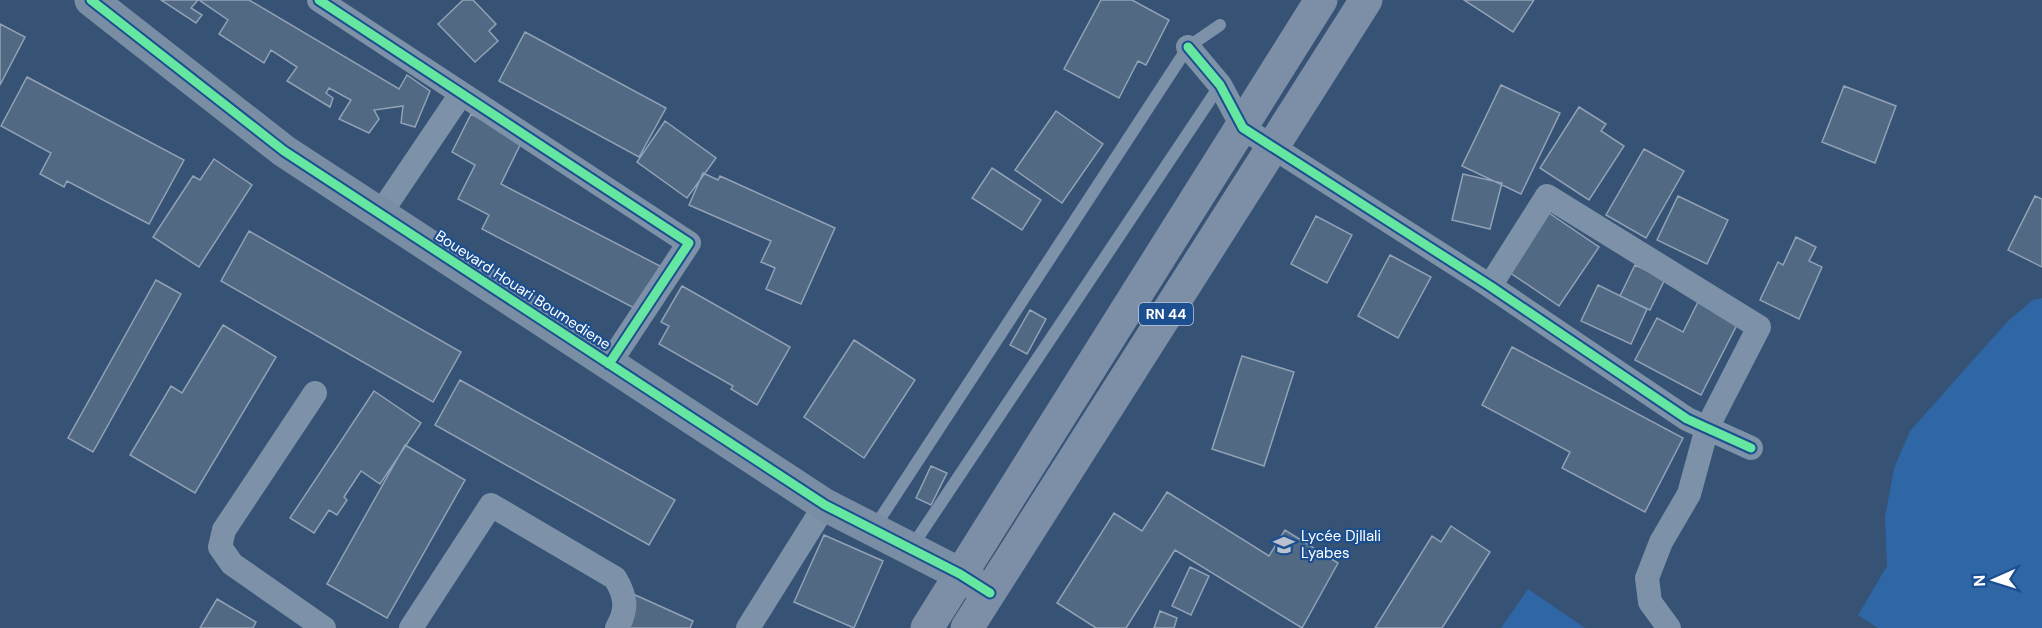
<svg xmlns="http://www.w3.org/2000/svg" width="2042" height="628" font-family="'DM Sans',sans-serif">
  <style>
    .green { fill: #2f66a5 }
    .building { fill: #526984; stroke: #92a2b6; stroke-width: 1.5 }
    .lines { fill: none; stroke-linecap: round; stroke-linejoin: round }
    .lane { stroke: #7d92a8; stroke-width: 12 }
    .street { stroke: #7d92a8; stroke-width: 24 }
    .secondary { stroke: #798da4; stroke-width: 33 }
    .primary { stroke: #7d8ea7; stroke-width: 33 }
    .cycleway-casing { stroke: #1b4f8f; stroke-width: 13 }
    .cycleway { stroke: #66e7a1; stroke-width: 9 }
    .labels { text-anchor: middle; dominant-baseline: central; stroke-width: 4.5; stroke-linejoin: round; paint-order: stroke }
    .shield { fill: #1b4f8f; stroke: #bbcadd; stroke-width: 1.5 }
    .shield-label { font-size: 14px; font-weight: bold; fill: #fff }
    .street-label { font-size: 15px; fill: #fff; stroke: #1b4f8f }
    .poi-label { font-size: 15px; fill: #fff; stroke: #1b4f8f; text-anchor: start }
  </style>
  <rect width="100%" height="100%" fill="#365274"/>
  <path class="green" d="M2042 298V628H1878L1858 615 1887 566 1885 517 1894 468 1910 431 2007 322 2033 300Z
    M1528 589 1585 628H1501Z"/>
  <path class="building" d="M161 0H198L191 8 202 15 196 23Z
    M199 0H249L399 89 407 75 430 91 415 127 401 123 403 106 374 110 379 119 369 133 339 119 351 100 329 88 326 93 333 98 330 107 287 81 297 67 271 50 264 63 219 34 228 20Z
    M463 0H473L496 24 489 31 498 41 475 62 438 24Z
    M1101 0H1132L1169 20 1146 65 1138 61 1119 98 1064 69Z
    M1464 0H1534L1513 32Z
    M0 24 25 37 0 85Z
    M525 32 666 108 639 157 499 81Z
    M27 77 184 160 149 224 67 181 64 187 40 174 51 153 1 126Z
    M1501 85 1560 113 1521 194 1462 166Z
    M1844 86 1896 106 1875 163 1822 142Z
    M1579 107 1606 124 1601 131 1624 146 1589 200 1540 168Z
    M1056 111 1103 144 1062 203 1015 170Z
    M471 114 522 141 501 184 660 266 638 310 482 229 489 215 458 199 475 165 452 152Z
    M665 121 716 158 687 198 637 162Z
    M1644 149 1684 171 1646 238 1606 215Z
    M214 159 252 185 199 267 153 237 193 176 200 180Z
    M992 168 1041 200 1022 230 972 198Z
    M703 173 718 180 720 176 835 228 801 304 766 289 775 268 761 262 771 241 689 205Z
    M1463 174 1502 183 1490 229 1452 220Z
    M1678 196 1728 220 1707 264 1657 240Z
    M2035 196 2042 199V267L2008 250Z
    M1549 213 1599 247 1559 306 1509 272Z
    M1316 216 1352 235 1327 283 1291 264Z
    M249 231 461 352 433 402 221 281Z
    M1796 237 1816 247 1809 261 1822 267 1799 319 1760 300 1778 262 1783 265Z
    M1390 255 1431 277 1398 338 1358 316Z
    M1635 265 1665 279 1650 310 1620 296Z
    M156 280 181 294 93 452 68 438Z
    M1598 285 1647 309 1631 344 1581 321Z
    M682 286 790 347 757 405 731 389 733 386 659 344 669 326 661 322Z
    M1700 298 1740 319 1701 395 1635 360 1657 318 1683 332Z
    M1030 310 1046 319 1027 354 1010 345Z
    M223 325 276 357 195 493 130 455 171 386 182 393Z
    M854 340 915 380 864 458 804 417Z
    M1512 347 1683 438 1645 512 1562 468 1570 452 1482 405Z
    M1242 356 1294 372 1264 466 1212 449Z
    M460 380 675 500 649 545 435 425Z
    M374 391 421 423 380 484 361 471 344 497 347 500 337 515 329 510 314 533 290 518Z
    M405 445 465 480 387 618 327 584Z
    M931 466 947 473 931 505 916 498Z
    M1167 492 1269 556 1285 530 1338 563 1302 628 1175 550 1126 628H1096L1057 603 1114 513 1142 531Z
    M1451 526 1490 552 1442 628H1375L1432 536 1441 542Z
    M824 535 883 561 854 628 794 602Z
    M1190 567 1209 576 1191 615 1172 606Z
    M633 594 693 621 690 628H618Z
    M217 599 256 622 253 628H200Z
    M1160 611 1177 618 1174 628H1154Z"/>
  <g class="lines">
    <path class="lane" d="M874 528 1188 47 1220 25
      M911 548 1220 85"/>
    <path class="street" d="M319 0 689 243 609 364
      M1188 47 1220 85 1243 128 1490 286 1687 419 1751 448
      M380 214 461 94
      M1490 286 1547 196 1759 327 1707 428 1689 494 1661 542 1647 578 1650 602 1669 628
      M315 393 224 530 220 547 232 564 324 628
      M411 628 491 505 615 578C626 596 628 609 617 628
      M748 628 825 505"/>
    <path class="secondary" d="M91 0 284 151 825 505 960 574 984 590"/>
    <path class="primary" d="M927 628 1321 0
      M967 628 1366 0"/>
    <defs>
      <path id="cycleway" d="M91 0 284 151 825 505 960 574 990 593
        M319 0 689 243 609 364
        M1188 47 1220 85 1243 128 1490 286 1687 419 1751 448"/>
    </defs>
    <use href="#cycleway" class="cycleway-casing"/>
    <use href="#cycleway" class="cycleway"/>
  </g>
  <defs>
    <symbol id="school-bare" viewBox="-9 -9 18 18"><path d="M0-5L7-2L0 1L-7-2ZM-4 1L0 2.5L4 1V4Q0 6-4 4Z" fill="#b9c2ce" stroke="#1b4f8f" stroke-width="2.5" paint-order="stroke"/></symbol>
  </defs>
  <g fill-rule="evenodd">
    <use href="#school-bare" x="1269" y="530" width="30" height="30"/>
  </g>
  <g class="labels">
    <rect class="shield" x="1139" y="303" width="54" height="22" rx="4.5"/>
    <g class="shield-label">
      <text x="1166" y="314">RN 44</text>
    </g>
    <g class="street-label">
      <text transform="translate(523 290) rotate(33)">Bouevard Houari Boumediene</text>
    </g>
    <g class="poi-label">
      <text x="1301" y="536">Lycée Djllali<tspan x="1301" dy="17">Lyabes</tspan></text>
    </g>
  </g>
  <g transform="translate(1994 580) rotate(267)" stroke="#1b4f8f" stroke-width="4.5" paint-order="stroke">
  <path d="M0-4.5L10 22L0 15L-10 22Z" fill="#ffffff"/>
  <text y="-9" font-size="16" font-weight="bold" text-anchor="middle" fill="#ffffff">N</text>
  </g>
</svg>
